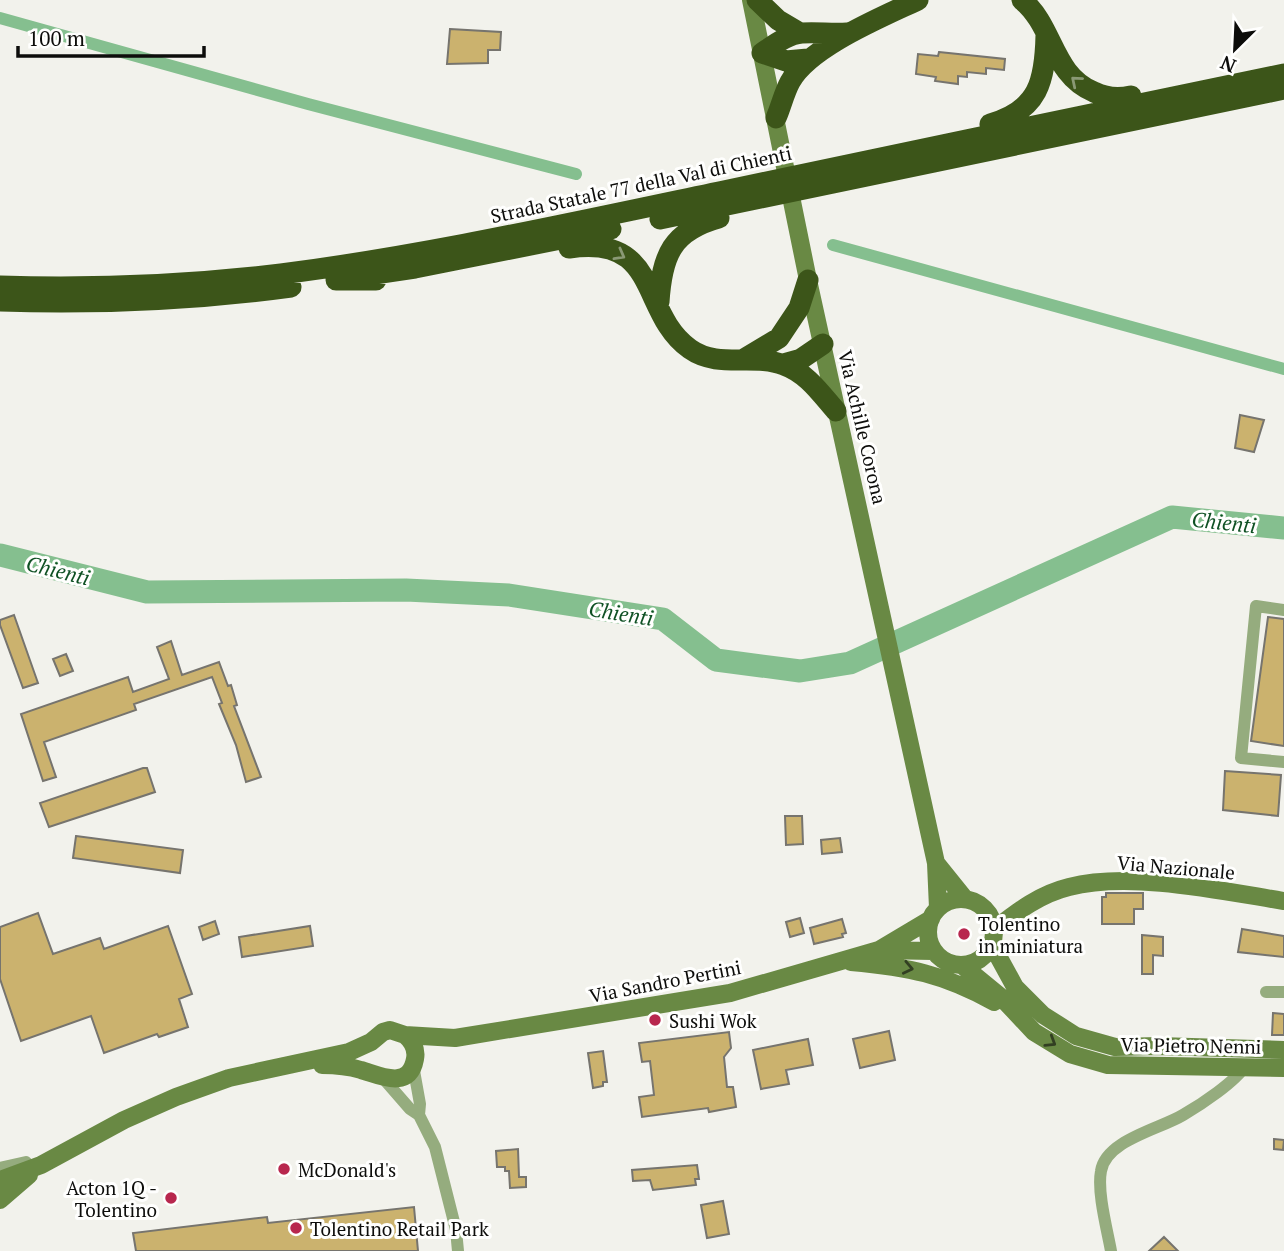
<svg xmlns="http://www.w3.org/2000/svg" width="1284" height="1251" font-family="'PT Serif',serif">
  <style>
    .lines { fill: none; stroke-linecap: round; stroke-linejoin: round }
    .canal { stroke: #85bf8f; stroke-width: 12 }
    .river { stroke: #85bf8f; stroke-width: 23 }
    .building { fill: #cbb26e; stroke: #76746e; stroke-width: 2 }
    .street { stroke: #95ac7e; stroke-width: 12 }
    .secondary { stroke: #698944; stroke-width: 18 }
    .highway { stroke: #3c5519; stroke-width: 21 }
    .oneway { stroke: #8a9975 }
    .oneway2 { stroke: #323f22 }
    .poi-dot { fill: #b8274e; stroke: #fffffe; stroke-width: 2.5 }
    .labels { text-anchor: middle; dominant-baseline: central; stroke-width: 6; stroke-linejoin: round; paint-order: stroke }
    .street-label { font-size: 19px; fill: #0d0d0b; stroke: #fffffe }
    .poi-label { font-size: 19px; fill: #0d0d0b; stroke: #fffffe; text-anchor: start }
    .water-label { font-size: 21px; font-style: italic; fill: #0f5124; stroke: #fffffe }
  </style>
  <rect width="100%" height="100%" fill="#f2f2ec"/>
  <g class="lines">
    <path class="canal" d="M0 18 308 104 576 174
      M833 245 1284 369"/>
    <path class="river" d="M0 555 147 592 406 590 509 595 663 619 716 660 800 671 850 663 1172 517 1284 528"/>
  </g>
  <path class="building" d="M450 29 501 32 500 50H488V63L447 64Z
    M939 52 1005 59 1004 70 986 68V74L967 72V77L958 76V84L935 81 936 77 916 74 918 54 938 56Z
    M1240 415 1264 420 1254 452 1235 448Z
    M14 615 38 683 23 688 0 625V620Z
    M1268 617 1284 619V746L1251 741Z
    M171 641 182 675 219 662 228 686 231 685 237 705 234 706 261 777 246 782 236 745 219 704 222 703 212 677 134 704 136 710 44 742 56 777 43 781 21 714 128 677 133 692 169 679 157 647Z
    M66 654 73 671 60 676 53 659Z
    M143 768H147L155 792 49 827 40 803Z
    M1225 771 1281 775 1278 816 1223 810Z
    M785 816H802L803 844 786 845Z
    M76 836 183 850 180 873 73 858Z
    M840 838 842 852 822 854 821 840Z
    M1106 893H1143V909H1134V924H1102V897H1106Z
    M38 913 53 954 100 938 104 949 168 926 192 994 179 999 188 1027 159 1037 157 1034 104 1053 91 1016 21 1041 0 979V927Z
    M800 918 804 933 790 937 786 922Z
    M842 919 846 933 842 934 843 937 814 944 810 928Z
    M215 921 219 934 203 940 199 927Z
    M310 926 313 946 242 957 239 937Z
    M1242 929 1284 936V957L1238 952Z
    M1142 935 1163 937V956L1153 955V974H1142Z
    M1273 1013 1284 1014V1035H1272Z
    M889 1031 895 1060 860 1068 853 1039Z
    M729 1032 731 1048 724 1057 727 1087H733L736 1107 709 1112 708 1108 642 1117 639 1097 654 1095 650 1061 642 1062 639 1043Z
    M808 1039 813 1065 786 1070 789 1084 761 1089 753 1050Z
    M603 1051 607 1082H603V1086L593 1088 588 1053Z
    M1274 1139 1284 1140 1283 1150 1274 1149Z
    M518 1149 519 1177H526V1187L510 1188 509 1171H505V1167H497L496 1151Z
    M697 1165 699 1179H695L696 1185 653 1190 650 1180 633 1181 632 1170Z
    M723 1201 729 1234 707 1238 701 1205Z
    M414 1207 418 1251H136L133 1233 267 1217 268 1223Z
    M1164 1237 1178 1251H1149Z"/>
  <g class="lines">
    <path class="street" d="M1284 610 1256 606 1241 758 1284 762
      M1266 992H1284
      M413 1065 420 1104 419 1115
      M383 1078 410 1109 419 1115 435 1147 456 1230 458 1251
      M0 1168 26 1162
      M1111 1251C1107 1229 1097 1192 1101 1171 1106 1140 1160 1129 1183 1115 1202 1104 1235 1082 1246 1065"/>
    <path class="secondary" d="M751 0 808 280 936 863 938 908
      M936 863 965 899
      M928 932a33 33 0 1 1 66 0a33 33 0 1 1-66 0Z
      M995 929C1018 911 1040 894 1069 887 1130 871 1222 891 1284 901
      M992 945 1015 987 1043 1015 1076 1036 1115 1047 1159 1046 1284 1050
      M879 950 933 951
      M851 962C908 967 944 974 994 1002
      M963 966 1002 998 1034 1032 1070 1054 1108 1065 1284 1068
      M322 1065C335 1065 348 1066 361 1070 379 1075 409 1091 415 1059 417 1049 412 1041 405 1035
      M0 1180 41 1165 124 1120 176 1097 229 1078 349 1052 371 1042 383 1032 390 1030 405 1035 455 1038 730 993 879 950 931 919
      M0 1200 29 1175"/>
    <path class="highway" d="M757 0 778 20 800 33
      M1022 0C1054 26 1052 75 1094 92 1106 98 1118 99 1131 96
      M762 53C774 45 788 34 802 33 817 32 832 34 847 33
      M762 53 786 61 808 59
      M776 118C781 107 784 93 790 82 809 47 882 17 918 0
      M990 124C1039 110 1045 81 1046 35
      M660 219 1284 89
      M569 248C661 234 639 313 690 349 718 369 754 353 784 365 807 373 821 394 836 411
      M361 276 415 268 611 229
      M336 280H376
      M0 286C94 289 188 285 281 274 429 255 574 222 719 192 907 152 1096 113 1284 74
      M0 301C97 304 195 300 291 287
      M659 302C662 255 672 231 719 218
      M744 359 779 338 799 308 808 280
      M783 364 801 359 823 344"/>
  </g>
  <defs><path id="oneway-chevron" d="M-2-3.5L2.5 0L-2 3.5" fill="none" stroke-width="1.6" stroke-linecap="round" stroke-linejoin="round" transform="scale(1.75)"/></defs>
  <g class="oneway">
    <use href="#oneway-chevron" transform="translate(1076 81) rotate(-140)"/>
    <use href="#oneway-chevron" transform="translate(620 255) rotate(29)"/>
  </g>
  <g class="oneway2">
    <use href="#oneway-chevron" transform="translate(908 968) rotate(12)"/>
    <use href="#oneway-chevron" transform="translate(1051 1042) rotate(32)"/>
  </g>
  <g class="poi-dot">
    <circle cx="964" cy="934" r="7"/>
    <circle cx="655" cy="1020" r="7"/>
    <circle cx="284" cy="1169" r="7"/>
    <circle cx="171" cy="1198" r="7"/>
    <circle cx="296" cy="1228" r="7"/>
  </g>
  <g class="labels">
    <g class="street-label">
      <text transform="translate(641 184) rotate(-12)">Strada Statale 77 della Val di Chienti</text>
      <text transform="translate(863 427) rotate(77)">Via Achille Corona</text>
      <text transform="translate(1176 867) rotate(5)">Via Nazionale</text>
      <text transform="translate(665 981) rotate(-11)">Via Sandro Pertini</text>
      <text transform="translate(1191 1045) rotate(1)">Via Pietro Nenni</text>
    </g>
    <g class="poi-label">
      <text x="978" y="923">Tolentino<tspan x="978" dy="22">in miniatura</tspan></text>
      <text x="669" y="1020">Sushi Wok</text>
      <text x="298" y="1169">McDonald's</text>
      <text x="157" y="1187" text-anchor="end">Acton 1Q -<tspan x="157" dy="22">Tolentino</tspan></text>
      <text x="310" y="1228">Tolentino Retail Park</text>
    </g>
    <g class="water-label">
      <text transform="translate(1224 522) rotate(6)">Chienti</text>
      <text transform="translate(58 570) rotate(14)">Chienti</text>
      <text transform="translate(621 613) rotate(9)">Chienti</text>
    </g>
  </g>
  <g transform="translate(1235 49) rotate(204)" stroke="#fffffe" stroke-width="5" paint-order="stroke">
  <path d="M0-5L12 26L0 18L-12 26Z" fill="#0d0d0b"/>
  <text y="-10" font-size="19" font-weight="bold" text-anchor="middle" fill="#0d0d0b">N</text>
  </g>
  <path d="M18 46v10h186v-10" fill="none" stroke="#0d0d0b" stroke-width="3.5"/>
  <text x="28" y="46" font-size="21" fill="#0d0d0b" stroke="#fffffe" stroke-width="5" paint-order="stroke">100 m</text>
</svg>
